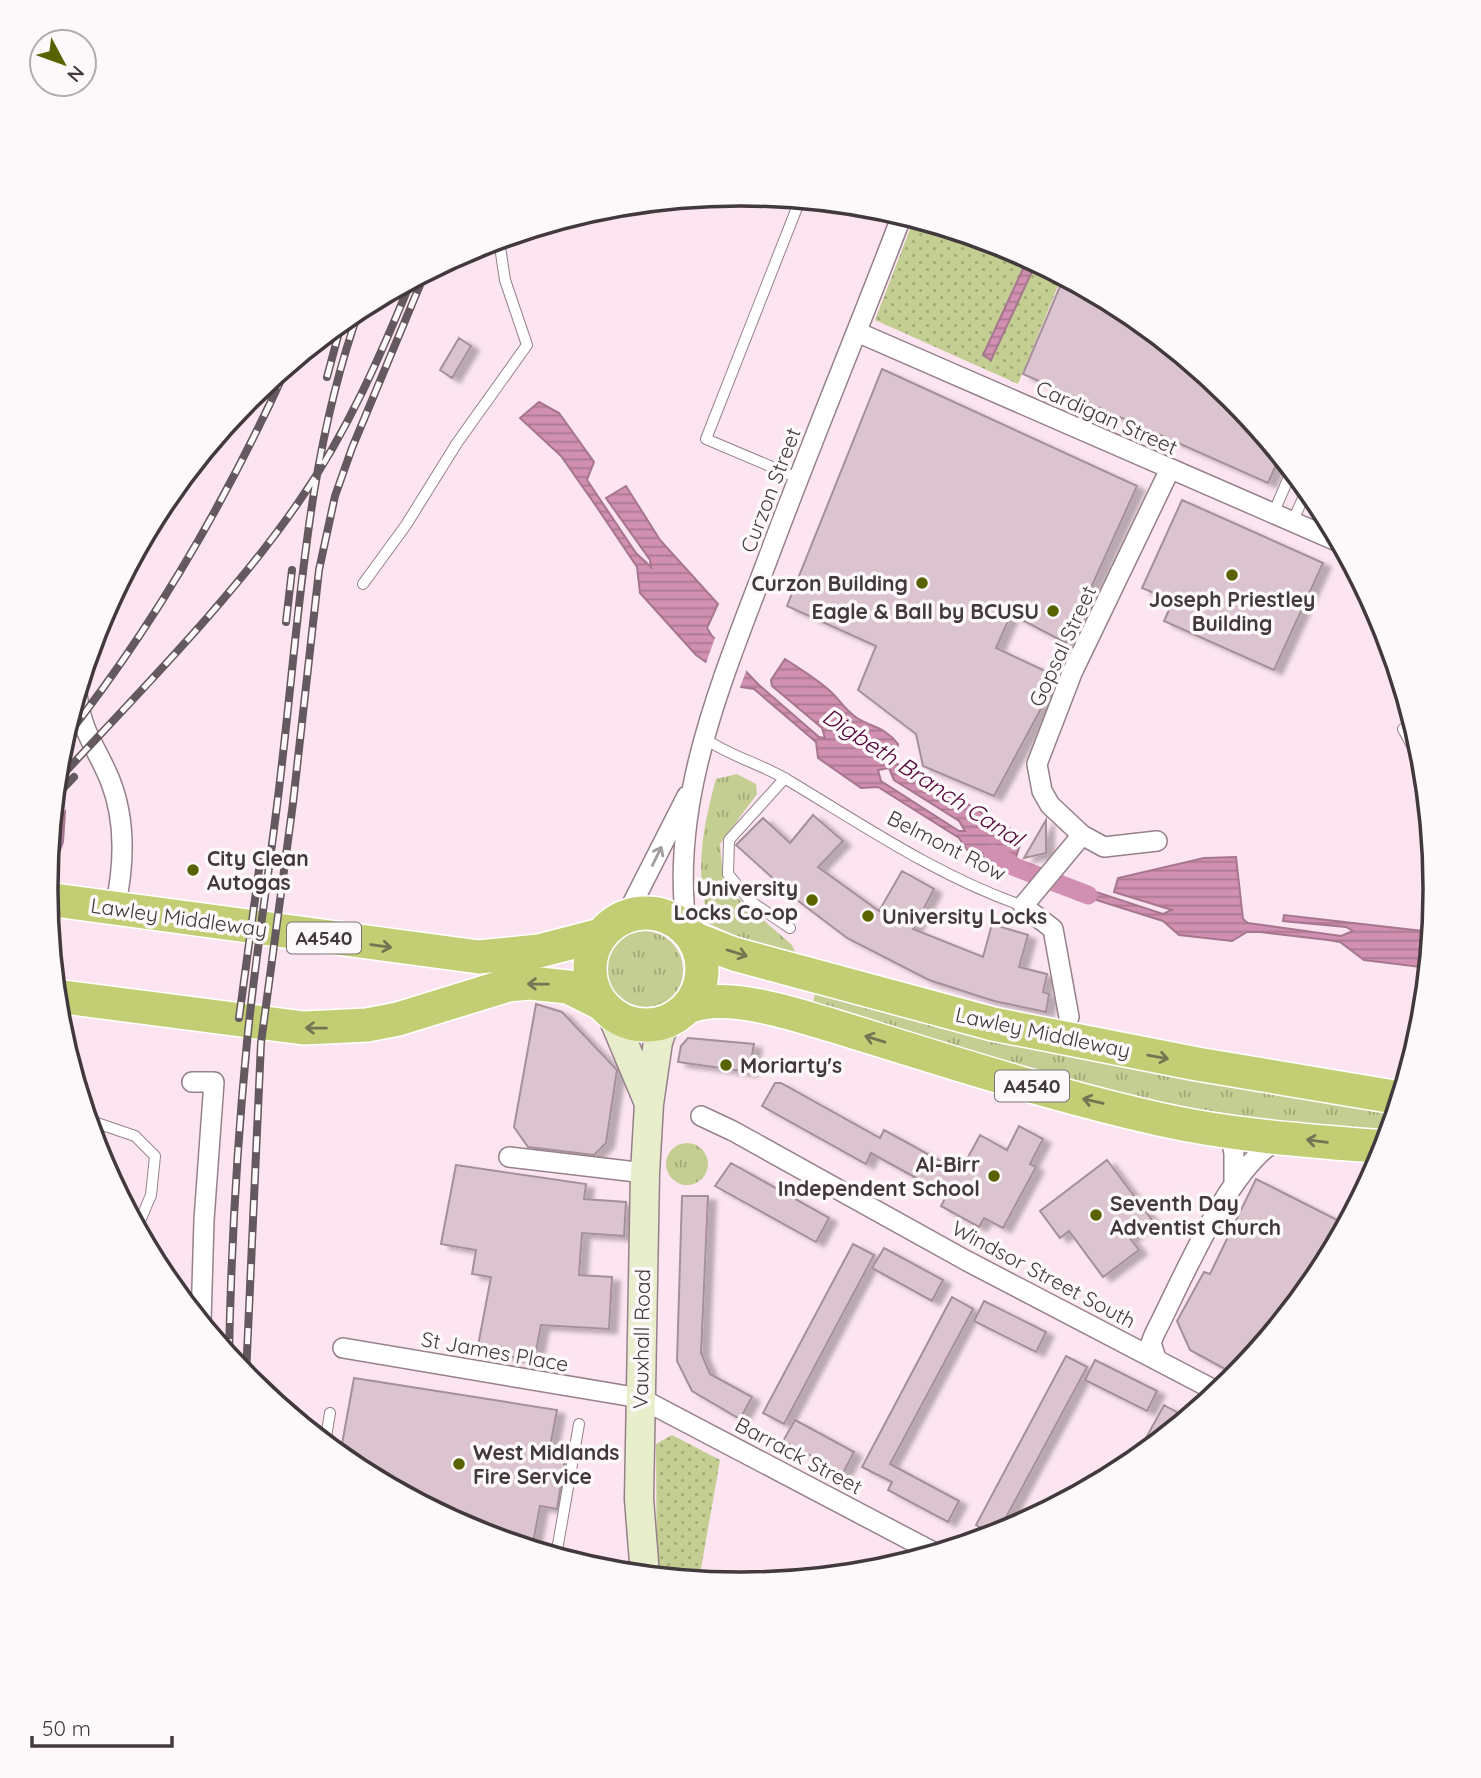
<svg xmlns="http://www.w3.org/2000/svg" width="1481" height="1778" font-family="Quicksand,sans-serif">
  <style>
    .grass { fill: url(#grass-tufts) }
    .park { fill: url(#park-dots) }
    .water { fill: url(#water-rules); stroke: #a6768e; stroke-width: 2; fill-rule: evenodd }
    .pier { fill: #fce5f0 }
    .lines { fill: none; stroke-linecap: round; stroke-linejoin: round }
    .canal { stroke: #d190b1; stroke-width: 19 }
    .building { fill: #dbc4cf; stroke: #a5909a; stroke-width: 2; filter: url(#shadow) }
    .service-casing { stroke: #96818b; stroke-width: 12 }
    .minor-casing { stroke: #96818b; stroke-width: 22 }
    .secondary-casing { stroke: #96818b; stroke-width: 31 }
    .trunk-casing { stroke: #fff; stroke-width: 36 }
    .service { stroke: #fff; stroke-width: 10 }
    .minor { stroke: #fff; stroke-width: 19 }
    .secondary { stroke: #e8edcb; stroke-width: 28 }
    .trunk { stroke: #c3ce74; stroke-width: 33 }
    .rail-casing { stroke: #64595e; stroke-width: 8 }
    .rail { stroke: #fdf8fa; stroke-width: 5; stroke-dasharray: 16; stroke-linecap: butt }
    .oneway { stroke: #a09c9e }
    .oneway2 { stroke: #767553 }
    .poi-dot { fill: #586200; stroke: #fdf8fa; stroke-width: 2.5 }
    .labels { text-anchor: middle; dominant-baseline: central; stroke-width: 7; stroke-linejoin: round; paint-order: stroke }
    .shield { fill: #fdf8fa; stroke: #7a7276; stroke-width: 2 }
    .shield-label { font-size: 19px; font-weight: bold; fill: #42393d }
    .street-label { font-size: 21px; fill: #42393d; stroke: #fdf8fa }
    .poi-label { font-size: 21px; font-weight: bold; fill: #42393d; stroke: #fdf8fa; text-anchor: start }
    .water-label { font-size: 23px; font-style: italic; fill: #540538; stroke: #fdf8fa }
    .rim { fill: none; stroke: #42393d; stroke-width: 3.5 }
  </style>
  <defs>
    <pattern id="grass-tufts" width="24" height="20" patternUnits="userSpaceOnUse" patternTransform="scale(1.75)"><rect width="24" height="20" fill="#c4ce92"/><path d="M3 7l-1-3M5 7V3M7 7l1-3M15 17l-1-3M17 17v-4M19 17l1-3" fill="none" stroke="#a1a878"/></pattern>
    <pattern id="park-dots" width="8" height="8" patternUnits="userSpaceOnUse" patternTransform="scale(1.75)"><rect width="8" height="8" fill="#c4ce92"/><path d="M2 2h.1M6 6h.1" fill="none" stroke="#a1a878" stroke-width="1.8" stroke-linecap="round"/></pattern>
    <pattern id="water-rules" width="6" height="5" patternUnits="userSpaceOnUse" patternTransform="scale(1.75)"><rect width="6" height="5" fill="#d190b1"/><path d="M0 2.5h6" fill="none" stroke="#ab7791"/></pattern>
    <filter id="shadow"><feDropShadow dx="8" dy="4.5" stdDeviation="2" flood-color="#0004"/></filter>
  </defs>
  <rect width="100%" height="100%" fill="#fce5f0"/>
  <path class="grass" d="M737 774 756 784 757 794 720 844 724 886 792 945 795 952 736 936 710 924C694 873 702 830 716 779Z
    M605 970a39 39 0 1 1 78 0a39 39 0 1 1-78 0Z
    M817 985 1395 1114 1389 1133C1327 1127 1265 1122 1203 1113 1070 1093 940 1045 813 1003Z
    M666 1164a21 21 0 1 1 42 0a21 21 0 1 1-42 0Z"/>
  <path class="park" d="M914 219 1007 247 1062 276 1018 384 875 320Z
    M672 1435 720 1460 699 1580 657 1576 656 1444Z"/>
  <path class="water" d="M1028 258 1036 263 991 360 983 355Z
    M539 402 559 413 594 462 587 480 636 553 651 567 650 560 606 498 626 486 660 540 718 604 707 628 712 636 758 684 819 737 825 738 822 728 772 686 771 680 785 659C800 669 817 679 830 691 840 700 845 710 857 718 872 727 886 728 898 744L894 762 1023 836 1016 857 1019 863 1011 869 967 850 959 838 878 787 861 788 818 758 816 742 754 689 741 687 696 655 640 593 637 567 596 506 561 456 520 418ZM889 768 894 780 959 821 965 831H959L881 781 878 770Z
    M65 812 63 842 50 877 47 876 52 827Z
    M1236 857 1243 919 1248 923 1341 936 1353 931 1346 927 1283 921 1284 915 1431 932 1428 968 1364 960 1340 942 1328 940 1260 932H1247L1232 941 1179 935 1163 921 1061 889 1069 883 1163 914 1172 910 1114 892 1118 878 1204 858Z"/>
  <path class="pier" d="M716 635 748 666 739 690 705 666Z"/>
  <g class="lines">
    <path class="canal" d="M993 854 1015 867 1088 895"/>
  </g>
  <path class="building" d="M1064 277 1127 311 1232 398 1264 437 1261 442 1280 456 1268 483 1023 374Z
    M459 338 471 346 452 378 440 370Z
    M882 369 1137 486 1066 643 1011 614 996 648 1058 677 994 796 923 766 916 734 858 690 876 646 787 606Z
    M1182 500 1323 563 1274 670 1164 621 1173 601 1142 588Z
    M813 815 843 841 818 867 879 911 902 871 934 889 913 929 983 957 992 924 1028 935 1019 967 1047 974 1043 992 1049 994 1046 1012 994 1001 929 980 847 938 797 900 736 845 763 818 790 843Z
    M1046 820V853L1024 858Z
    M536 1004 562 1012 617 1070 606 1143 594 1155 528 1147 514 1127Z
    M688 1038 754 1044 749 1072 678 1062 681 1046Z
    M775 1083H781L880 1138 884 1130 960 1172 980 1135 1007 1150 1019 1126 1043 1139 1030 1164 1036 1167 1003 1228 984 1218 979 1227 941 1206 947 1195 871 1153 866 1164 762 1106Z
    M1107 1160 1152 1220 1129 1237 1139 1250 1103 1277 1069 1231 1060 1238 1040 1211Z
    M731 1163 829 1218 816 1242 715 1186Z
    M456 1165 586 1184 584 1199 626 1202 624 1236 582 1233 579 1275 612 1277 609 1329 541 1325 534 1361 477 1351 491 1277 472 1274 476 1250 441 1244Z
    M1256 1179 1345 1224 1318 1275 1236 1375 1190 1350 1177 1321 1204 1272 1210 1274Z
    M682 1196H708L701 1353 710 1374 752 1397 740 1419 692 1391 677 1361Z
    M853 1244 874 1255 784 1424 763 1413Z
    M884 1248 943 1280 932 1301 872 1268Z
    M952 1297 973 1309 890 1464 959 1501 948 1522 888 1490 892 1482 862 1467Z
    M984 1301 1046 1332 1036 1352 974 1321Z
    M1066 1356 1087 1367 1003 1523 1012 1528 994 1535 976 1525Z
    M1095 1360 1157 1391 1147 1411 1085 1380Z
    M354 1378 557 1410 548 1457 565 1460 557 1509 540 1506 532 1548 474 1531 354 1467 340 1455Z
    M1164 1405 1187 1418 1134 1460Z
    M795 1420 854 1452 843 1473 783 1441Z"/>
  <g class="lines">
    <defs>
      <path id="service" d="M798 478 706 439 800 200
        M1273 514 1292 470
        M1292 523 1307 489
        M363 584 406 525 457 443 527 345 505 280 499 240
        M1403 729 1424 768
        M704 738C729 756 759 763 786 779 863 825 937 876 1023 906
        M785 778 729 840 728 874 750 901 790 928
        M88 1120 135 1136 155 1156 151 1195 137 1228
        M325 1443 330 1413
        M556 1556 579 1424"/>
      <path id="minor" d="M857 332 1339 542
        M77 694C82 734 96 746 110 780 126 820 124 867 115 908
        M1157 841 1104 847 1082 835 1050 805 1042 791 1037 764 1072 673 1170 469
        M626 916 687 796
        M687 931C668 803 723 678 767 561 810 445 858 331 902 215
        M1069 1017 1053 929 1023 906 1082 835
        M192 1082H214L204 1220 201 1322
        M701 1116 733 1131 967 1261 1218 1392
        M1229 1130 1234 1153V1181
        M509 1157 645 1173
        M343 1348 640 1398 935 1553
        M1156 1358 1151 1343 1154 1335C1182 1281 1228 1167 1279 1139"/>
      <path id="secondary" d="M611 1013 648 1101
        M645 1575 639 1499 645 1173 649 1104 658 1042 662 1030 672 1018"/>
      <path id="trunk" d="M47 899 479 957 539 951 601 935
        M590 969a56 56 0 1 1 112 0a56 56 0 1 1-112 0Z
        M693 938 734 954 993 1024 1197 1064 1400 1098
        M56 996 304 1028 367 1025 398 1019 508 985 529 983 568 987 602 1004
        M686 1008C724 990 792 1014 831 1025 941 1059 1051 1095 1163 1120 1235 1136 1312 1141 1385 1147"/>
    </defs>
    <use href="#service" class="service-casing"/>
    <use href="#minor" class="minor-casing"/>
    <use href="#secondary" class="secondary-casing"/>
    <use href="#trunk" class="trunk-casing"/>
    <use href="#service" class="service"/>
    <use href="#minor" class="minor"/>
    <use href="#secondary" class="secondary"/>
    <use href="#trunk" class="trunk"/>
    <defs>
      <path id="rail" d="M327 377 342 321
        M286 622 292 570
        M62 742C153 628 227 499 287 367
        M56 782C137 694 233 598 300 500 347 432 380 357 411 281
        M54 798 74 777
        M239 1018 260 862
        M229 1355C231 1251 237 1146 247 1042 256 949 272 856 282 763 300 609 307 455 360 308
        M246 1376 261 1043 293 803 319 570 335 496 352 448 425 273"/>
    </defs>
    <use href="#rail" class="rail-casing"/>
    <use href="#rail" class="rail"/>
  </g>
  <defs><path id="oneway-shaft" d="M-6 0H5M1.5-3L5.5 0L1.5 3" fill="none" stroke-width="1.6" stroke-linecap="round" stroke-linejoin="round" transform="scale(1.75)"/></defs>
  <use class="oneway" href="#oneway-shaft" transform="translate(657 856) rotate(-64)"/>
  <g class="oneway2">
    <use href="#oneway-shaft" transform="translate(381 946) rotate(8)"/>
    <use href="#oneway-shaft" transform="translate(737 953) rotate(17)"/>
    <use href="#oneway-shaft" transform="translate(538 984) rotate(-179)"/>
    <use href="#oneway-shaft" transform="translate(316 1028) rotate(-179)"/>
    <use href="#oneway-shaft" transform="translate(875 1039) rotate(-163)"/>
    <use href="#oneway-shaft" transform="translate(1158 1057) rotate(10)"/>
    <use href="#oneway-shaft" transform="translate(1093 1101) rotate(-167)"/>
    <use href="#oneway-shaft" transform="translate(1317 1141) rotate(-173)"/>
  </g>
  <g class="poi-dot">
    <circle cx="1232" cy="575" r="7"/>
    <circle cx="922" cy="583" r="7"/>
    <circle cx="1053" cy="611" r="7"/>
    <circle cx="193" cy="870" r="7"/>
    <circle cx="812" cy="900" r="7"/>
    <circle cx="868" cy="916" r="7"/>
    <circle cx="726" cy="1065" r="7"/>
    <circle cx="994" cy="1176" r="7"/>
    <circle cx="1096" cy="1215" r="7"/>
    <circle cx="459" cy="1464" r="7"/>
  </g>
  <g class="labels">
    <g class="shield">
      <rect x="287" y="922.5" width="74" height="31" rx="5"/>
      <rect x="995" y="1070.5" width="74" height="31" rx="5"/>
    </g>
    <g class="shield-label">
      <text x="324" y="938">A4540</text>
      <text x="1032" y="1086">A4540</text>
    </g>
    <g class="street-label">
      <text transform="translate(1107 417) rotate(24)">Cardigan Street</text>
      <text transform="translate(770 490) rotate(-69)">Curzon Street</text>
      <text transform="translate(1062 646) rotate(-65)">Gopsal Street</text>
      <text transform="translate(947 845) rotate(27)">Belmont Row</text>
      <text transform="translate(179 917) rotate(8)">Lawley Middleway</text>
      <text transform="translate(1043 1032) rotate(12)">Lawley Middleway</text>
      <text transform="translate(1044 1274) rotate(28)">Windsor Street South</text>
      <text transform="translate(641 1339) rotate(-89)">Vauxhall Road</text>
      <text transform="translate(495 1351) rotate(10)">St James Place</text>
      <text transform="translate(799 1455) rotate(28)">Barrack Street</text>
    </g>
    <g class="poi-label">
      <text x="908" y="583" text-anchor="end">Curzon Building</text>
      <text x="1232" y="599" text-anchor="middle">Joseph Priestley<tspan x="1232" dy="24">Building</tspan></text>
      <text x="1039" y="611" text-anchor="end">Eagle &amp; Ball by BCUSU</text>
      <text x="207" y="858">City Clean<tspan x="207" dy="24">Autogas</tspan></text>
      <text x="798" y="888" text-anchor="end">University<tspan x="798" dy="24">Locks Co-op</tspan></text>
      <text x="882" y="916">University Locks</text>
      <text x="740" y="1065">Moriarty's</text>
      <text x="980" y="1164" text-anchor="end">Al-Birr<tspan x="980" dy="24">Independent School</tspan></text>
      <text x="1110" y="1203">Seventh Day<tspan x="1110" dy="24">Adventist Church</tspan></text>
      <text x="473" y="1452">West Midlands<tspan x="473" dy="24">Fire Service</tspan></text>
    </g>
    <g class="water-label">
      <text transform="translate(923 777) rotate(33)">Digbeth Branch Canal</text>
    </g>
  </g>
  <path d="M0 0H1481V1778H0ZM740 206H741A682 682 0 0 1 1423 888V890A682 682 0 0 1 741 1572H740A682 682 0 0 1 58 890V888A682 682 0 0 1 740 206Z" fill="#fdf8fa" fill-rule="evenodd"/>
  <path class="rim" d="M740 206H741A682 682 0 0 1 1423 888V890A682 682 0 0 1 741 1572H740A682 682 0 0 1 58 890V888A682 682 0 0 1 740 206Z"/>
  <g transform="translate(63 63) rotate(131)"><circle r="33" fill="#fdf8fa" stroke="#b2acae" stroke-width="2"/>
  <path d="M0-5L12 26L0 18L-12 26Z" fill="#586200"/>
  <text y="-10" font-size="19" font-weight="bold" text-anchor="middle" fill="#42393d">N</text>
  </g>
  <path d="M32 1736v10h140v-10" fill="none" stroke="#42393d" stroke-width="3.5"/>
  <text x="42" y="1736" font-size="21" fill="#42393d" stroke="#fdf8fa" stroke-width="5" paint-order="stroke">50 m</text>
</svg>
